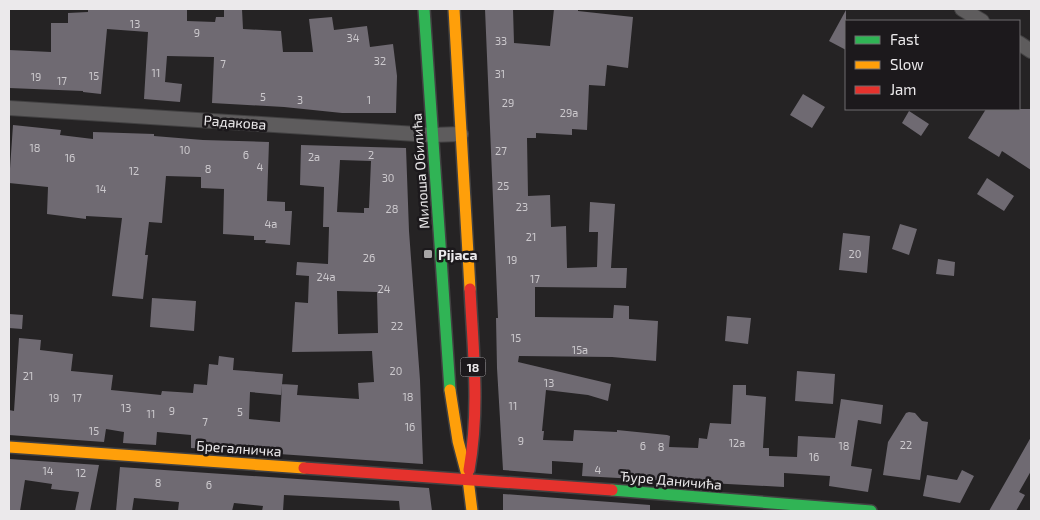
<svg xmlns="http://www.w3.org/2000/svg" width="1040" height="520" font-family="'Exo 2',sans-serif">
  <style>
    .building { fill: #6f6a72; fill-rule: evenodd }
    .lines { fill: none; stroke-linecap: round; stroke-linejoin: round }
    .street-casing { stroke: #424142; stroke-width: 16 }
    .fast-casing { stroke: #424142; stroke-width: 14 }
    .slow-casing { stroke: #424142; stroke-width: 14 }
    .jam-casing { stroke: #424142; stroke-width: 14 }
    .street { stroke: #5e5c5d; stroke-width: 14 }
    .fast { stroke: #30b455; stroke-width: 11 }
    .slow { stroke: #ff9f0a; stroke-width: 11 }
    .jam { stroke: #e5322d; stroke-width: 11 }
    .poi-dot { fill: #a6a4a5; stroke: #1c191c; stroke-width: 2 }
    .labels { text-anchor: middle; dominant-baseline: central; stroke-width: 5; stroke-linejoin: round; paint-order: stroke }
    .number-label { font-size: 11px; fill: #ccc9cd }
    .shield { fill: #1c191c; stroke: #adabad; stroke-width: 1 }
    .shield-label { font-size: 12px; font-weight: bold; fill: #ebe9eb }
    .street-label { font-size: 14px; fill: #ebe9eb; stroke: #1c191c }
    .poi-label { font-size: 14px; font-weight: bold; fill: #ebe9eb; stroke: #1c191c; text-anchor: start }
  </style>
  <rect width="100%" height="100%" fill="#252324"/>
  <path class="building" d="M88 9H187V21L215 22 216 17H224V9H242L243 29 281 31 283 52H313L309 19 332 17 334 30 367 26 370 47 393 44 397 76 396 113H342L284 107 212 103 214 57 167 56 165 82 182 84 180 102 144 99 148 32 107 29 101 94 83 92V91L9 88V50L51 52V23H68V13L88 12Z
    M485 9H513L514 43 550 46 554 9H578V11L633 17 628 68 607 65 605 86 589 85 587 130 572 129V135L536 133V138H527L528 196 550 195 551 227 566 226 567 268 597 267 598 232H589L590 202 615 204 611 268H627L626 288 535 287V317L613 318 614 305 629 306V319L658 321 656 361 612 357 519 356 518 362 611 384 608 401 588 395 546 390 542 431H544L543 440 573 441 574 430 617 432V430L667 435 670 436 669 447 698 448 699 438 707 439 710 423 731 424 733 385H746V395L766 397 763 448H769V456L797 457 798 436 835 438 841 399 883 405 881 424 858 420 851 466 872 469 868 492 829 486 830 476 784 473V487L582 476 583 463 552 461V474L503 470 497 368 496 318H498Z
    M846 10V50L829 41Z
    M803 94 825 107 812 128 790 115Z
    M986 109H1031V170L1002 151 999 157 968 138Z
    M909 111 929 124 921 136 902 123Z
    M13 125 61 130 60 135 93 139V132L154 134V136L203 140 269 142 267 201 285 202V211H292L290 245 265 243 266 240H254V236L223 234 224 189 201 188V177L166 176 162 223 149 222 145 255H148L143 299 112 296 122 218 86 216V219L47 214 48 187 9 183Z
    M301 145 406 148 409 231 420 380 423 464 191 448V435L157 432 156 445 123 443 124 432 106 429 104 442 9 435V410L14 411 19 338 41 340 40 350 73 354 71 371 113 375 111 390 161 395 162 391 193 393 194 384 207 385 209 364 218 365 219 356 234 358 233 370 283 374 281 395 250 392 249 419 280 422 282 384 298 385 297 395 359 399 358 383 374 382 372 351 292 352 295 302 308 303 309 276 296 275 297 262 328 264 329 227H323L324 187 300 185ZM340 160 371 161 369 208H364V213L337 212ZM337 291 377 292 378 333 338 334Z
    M987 178 1014 196 1004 211 977 194Z
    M900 224 917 229 909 255 892 249Z
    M843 233 870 236 867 273 839 270Z
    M938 259 955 262 954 276 936 274Z
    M152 298 196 301 194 331 150 327Z
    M9 314 23 315 22 329 9 328Z
    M727 316 751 318 748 344 725 341Z
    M797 371 835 374 833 404 795 401Z
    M909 412 915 413 922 421 928 422 920 480 883 475 888 442 906 413Z
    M1031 437V471L1019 492 1025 495 1016 511H989Z
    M9 459 99 465 90 511H75L79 492 51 489 52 484 25 480 20 511H9Z
    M120 467 429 488 432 511H400L399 501 284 495 283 511H262L263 506 234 503 232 511H178L179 502 134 498 132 511H116Z
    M962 470 974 476 960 503 923 496 927 475 957 480Z
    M503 494 650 505V511H503Z"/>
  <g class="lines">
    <defs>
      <path id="street" d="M962 9 982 21
        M1019 43 1031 51
        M9 108 432 135 461 134"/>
      <path id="fast" d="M424 9 450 390
        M612 490 871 511"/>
      <path id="slow" d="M454 9 470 289
        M450 390 458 441 468 479 472 511
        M9 447 304 468"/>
      <path id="jam" d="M304 468 612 490
        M469 470C480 408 473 351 470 289"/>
    </defs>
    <use href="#street" class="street-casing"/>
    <use href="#fast" class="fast-casing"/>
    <use href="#slow" class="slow-casing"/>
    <use href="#jam" class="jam-casing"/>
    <use href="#street" class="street"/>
    <use href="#fast" class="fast"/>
    <use href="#slow" class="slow"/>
    <use href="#jam" class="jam"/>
  </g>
  <rect class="poi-dot" x="423" y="249" width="10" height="10" rx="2.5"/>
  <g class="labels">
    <g class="number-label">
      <text x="135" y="23">13</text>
      <text x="197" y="32">9</text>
      <text x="353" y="37">34</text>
      <text x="501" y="40">33</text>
      <text x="380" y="60">32</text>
      <text x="223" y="63">7</text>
      <text x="156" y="72">11</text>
      <text x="500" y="73">31</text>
      <text x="94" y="75">15</text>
      <text x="36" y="76">19</text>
      <text x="62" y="80">17</text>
      <text x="263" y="96">5</text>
      <text x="300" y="99">3</text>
      <text x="369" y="99">1</text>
      <text x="508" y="102">29</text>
      <text x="569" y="112">29a</text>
      <text x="35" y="147">18</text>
      <text x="185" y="149">10</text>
      <text x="501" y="150">27</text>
      <text x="246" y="154">6</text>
      <text x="371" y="154">2</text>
      <text x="314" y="156">2a</text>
      <text x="70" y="157">16</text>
      <text x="260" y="166">4</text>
      <text x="208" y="168">8</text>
      <text x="134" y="170">12</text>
      <text x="388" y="177">30</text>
      <text x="503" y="185">25</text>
      <text x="101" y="188">14</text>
      <text x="522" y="206">23</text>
      <text x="392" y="208">28</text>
      <text x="271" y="223">4a</text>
      <text x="531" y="236">21</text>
      <text x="855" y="253">20</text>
      <text x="369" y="257">26</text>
      <text x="512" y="259">19</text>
      <text x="326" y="276">24a</text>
      <text x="535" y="278">17</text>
      <text x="384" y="288">24</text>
      <text x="397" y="325">22</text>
      <text x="516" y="337">15</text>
      <text x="580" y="349">15a</text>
      <text x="396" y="370">20</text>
      <text x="28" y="375">21</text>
      <text x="549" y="382">13</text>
      <text x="408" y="396">18</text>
      <text x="54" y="397">19</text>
      <text x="77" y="397">17</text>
      <text x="513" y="405">11</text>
      <text x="126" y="407">13</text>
      <text x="172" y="410">9</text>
      <text x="240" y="411">5</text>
      <text x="151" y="413">11</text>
      <text x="205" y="421">7</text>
      <text x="410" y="426">16</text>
      <text x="94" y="430">15</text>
      <text x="521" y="440">9</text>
      <text x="737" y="442">12a</text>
      <text x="906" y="444">22</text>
      <text x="643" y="445">6</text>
      <text x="844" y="445">18</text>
      <text x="661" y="446">8</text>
      <text x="814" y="456">16</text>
      <text x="598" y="469">4</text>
      <text x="48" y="470">14</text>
      <text x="81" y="472">12</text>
      <text x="158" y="482">8</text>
      <text x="209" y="484">6</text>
    </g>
    <rect class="shield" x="460.5" y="357.5" width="25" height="19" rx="4"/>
    <g class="shield-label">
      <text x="473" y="367">18</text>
    </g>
    <g class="street-label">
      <text transform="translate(235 122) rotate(4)">Радакова</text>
      <text transform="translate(420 171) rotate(-94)">Милоша Обилића</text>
      <text transform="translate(239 448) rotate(4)">Брегалничка</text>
      <text transform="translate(671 480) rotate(5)">Ђуре Даничића</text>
    </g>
    <g class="poi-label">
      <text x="438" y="254">Pijaca</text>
    </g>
  </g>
  <rect width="1040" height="520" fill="none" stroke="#ebe9eb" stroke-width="20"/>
  <rect x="845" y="20" width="175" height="90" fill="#1c191c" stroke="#6f6c6f"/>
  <rect x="855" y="36" width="25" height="8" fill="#30b455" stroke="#6f6c6f"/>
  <text x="890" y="45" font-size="15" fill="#ebe9eb">Fast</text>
  <rect x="855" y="61" width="25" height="8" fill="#ff9f0a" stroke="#6f6c6f"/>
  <text x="890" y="70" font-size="15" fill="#ebe9eb">Slow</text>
  <rect x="855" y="86" width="25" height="8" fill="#e5322d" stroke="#6f6c6f"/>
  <text x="890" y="95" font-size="15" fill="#ebe9eb">Jam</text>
</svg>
